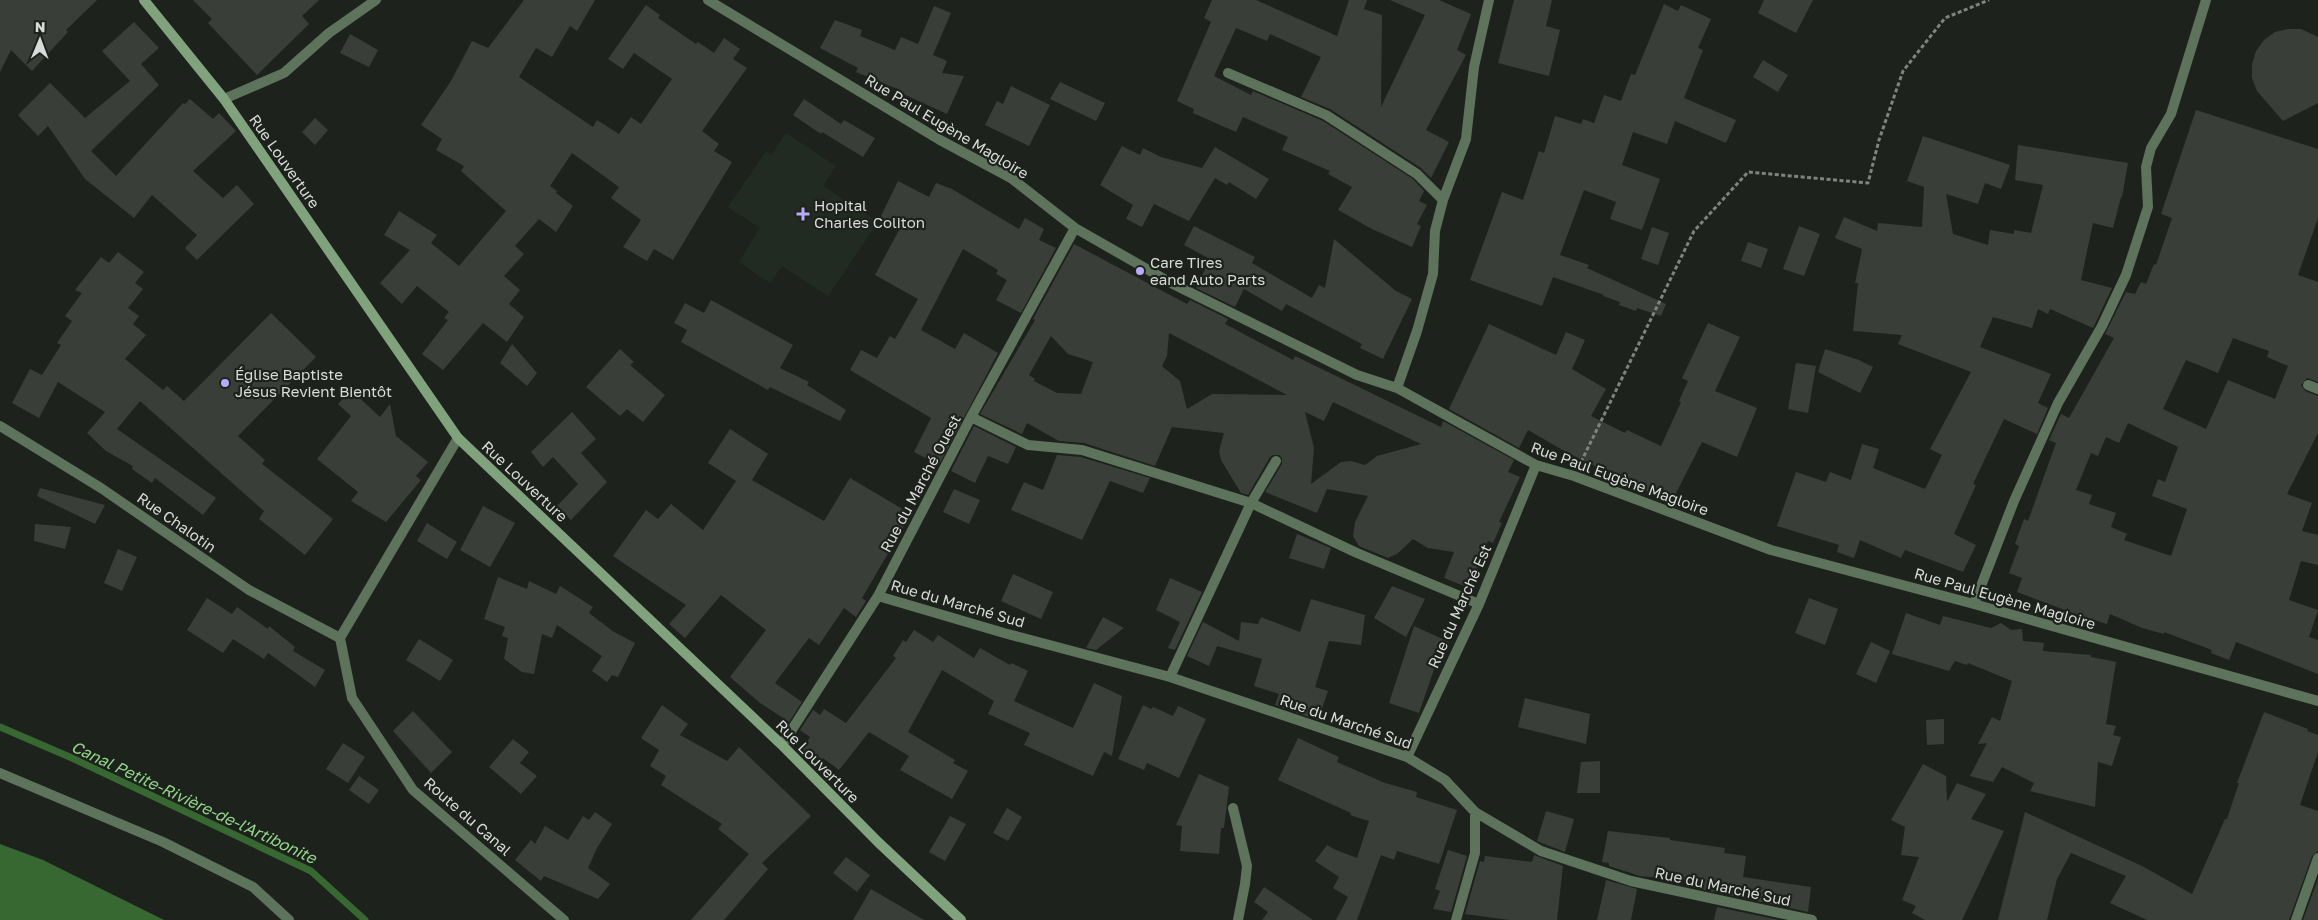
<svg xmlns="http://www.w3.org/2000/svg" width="2318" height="920" font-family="'Golos Text',sans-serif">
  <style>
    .built { fill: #222b21 }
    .water { fill: #376832 }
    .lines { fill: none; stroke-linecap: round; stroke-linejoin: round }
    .stream { stroke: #376832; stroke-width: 7 }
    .building { fill: #3a3e39; fill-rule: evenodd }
    .path { stroke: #80837f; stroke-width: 3; stroke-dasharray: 4 2.5; stroke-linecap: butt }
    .street { stroke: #5e735b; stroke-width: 10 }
    .secondary { stroke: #80a27c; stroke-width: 10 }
    .poi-dot { fill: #b8abf7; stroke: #1e221d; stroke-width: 2 }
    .labels { text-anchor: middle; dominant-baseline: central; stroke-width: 4.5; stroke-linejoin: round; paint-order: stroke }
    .street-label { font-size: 15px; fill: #d8dbd8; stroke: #1e221d }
    .poi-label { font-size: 15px; fill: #d8dbd8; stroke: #1e221d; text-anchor: start }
    .water-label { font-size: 16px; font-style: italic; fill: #90d688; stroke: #1e221d }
  </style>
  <rect width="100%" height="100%" fill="#1e221d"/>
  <path class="built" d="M786 133 836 166 823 186 878 222 828 296 782 266 770 283 739 262 760 228 728 207 766 151 771 155Z"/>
  <path class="water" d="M0 844 43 860 164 920H0Z"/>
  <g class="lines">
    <path class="stream" d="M0 727 72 758 311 871 365 920"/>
  </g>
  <path class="building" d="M0 0H97L66 30 68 32 32 71 11 50 0 72Z
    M193 0H319L302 16 309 24 257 75 208 23 212 19Z
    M524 0H595L577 31 570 26 552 57 536 48 519 77 593 127 597 120 619 134 631 117 641 124 672 79 634 53 623 69 608 59 646 5 660 15 658 18 696 44 698 42 714 53 724 38 740 49 733 59 747 68 702 131 719 144 714 151 732 162 673 260 654 249 647 261 623 247 641 220 611 198 619 187 572 153 550 186 557 191 556 193 573 206 556 232 539 219 515 246 524 254 504 276 520 290 509 304 524 317 507 342 483 323 443 370 422 354 448 320 444 318 449 312 417 286 402 304 380 283 410 250 384 235 399 211 437 235 431 243 459 266 506 211 461 171 464 166 436 150 442 139 421 125 451 81 472 41 488 48Z
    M1212 0H1256L1337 36 1349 0H1367L1364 9 1382 15 1381 107 1425 15 1390 0H1439L1471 14 1457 50 1466 55 1426 130 1449 142 1431 178 1421 168 1330 109 1301 97 1321 57 1270 34 1267 41 1236 28 1214 76 1251 95 1253 91 1323 121 1413 179 1424 191 1419 201 1427 205 1417 224 1421 226 1412 247 1372 229 1338 210 1352 187 1328 174 1330 171 1282 150 1288 137 1243 117 1236 132 1193 113 1194 109 1177 101 1211 22 1204 18Z
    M1514 0H1552L1546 26 1560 30 1549 76 1498 63Z
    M1764 0H1813L1796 33 1758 13Z
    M1664 4 1678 11 1681 5 1711 19 1698 48 1703 50 1684 98 1736 120 1726 143 1675 121 1667 144 1633 132 1622 165 1660 179 1642 230 1610 219 1616 202 1584 190 1560 255 1589 265 1587 268 1666 304 1661 316 1637 308 1636 311 1619 305 1620 302 1603 296 1604 295 1553 277 1542 306 1470 280 1502 192 1523 200 1539 151 1544 153 1555 116 1581 124 1583 119 1594 123 1604 95 1621 101 1631 74 1635 75Z
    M934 6 951 13 933 55 947 61 942 73 964 76 947 114 899 92 900 90 856 72 858 68 820 48 835 20 862 30 860 36 895 50 901 37 918 44Z
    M134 22 159 48 141 64 159 85 91 151 116 176 183 103 185 104 190 99 213 119 219 113 236 131 193 171 223 198 237 185 254 204 197 260 185 248 197 235 152 195 134 218 85 179 48 126 38 136 18 115 50 83 85 118 130 81 102 51Z
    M2288 29H2301L2318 37V103L2283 121 2257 91 2252 78V64L2256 51 2264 40 2275 32Z
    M350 34 378 50 369 67 340 53Z
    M1763 60 1788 75 1778 92 1753 77Z
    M1060 82 1105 103 1096 121 1050 99Z
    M1011 86 1050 105 1029 146 985 125 997 101 1003 104Z
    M804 99 841 124 844 120 875 138 863 157 822 132 821 134 793 115Z
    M2196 110 2318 149V218L2298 275 2318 282V382L2307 378 2301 385 2305 391 2318 396V433L2287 494 2312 503 2302 531 2318 535V565L2301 561 2289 600 2318 610 2309 637 2318 640V674L2236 642 2229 660 2211 653 2212 650 2164 632V634L2142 628 2110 614 2107 624 2078 615 2017 592 2022 578 2009 573 2019 546 2015 544 2024 519 2028 521 2056 443 2049 440 2061 414 2069 418 2114 338 2105 334 2126 292 2135 294 2141 282 2146 284 2154 264 2156 265 2172 218 2161 214ZM2233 338 2269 351 2267 357 2288 366 2275 399 2228 380 2206 429 2163 409 2186 360 2218 373ZM2128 423 2178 447 2165 482 2158 479 2152 496 2187 509 2171 556 2124 540 2127 534 2111 527 2116 513 2089 504 2092 495 2076 490 2091 453 2098 456 2106 437 2119 443Z
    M315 118 328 130 315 145 302 132Z
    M1923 136 2010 165 2001 189 1985 183 1978 204 1946 194 1953 234 1988 245 1990 230 2014 234V230L2031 233 2043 185 2015 180 2018 145 2128 163 2122 197H2121L2113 228 2093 223 2081 280 2112 288 2093 328 2050 309 2048 314 2038 309 2032 328 1993 317 1980 347 2051 374 2038 403 2048 408 2037 434 2004 419 1973 484 1976 485 1954 534 1976 545 1963 572 1905 550 1901 558 1860 540 1854 558 1837 552 1839 545 1777 526 1796 472 1826 482 1830 472 1851 480 1862 444 1879 449 1873 468 1925 489 1942 455 1930 449 1971 372 1898 344 1902 335 1853 331 1858 283H1855L1862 249 1835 238 1844 217 1877 231 1878 223 1922 227 1924 187 1907 181Z
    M1122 146 1140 155 1143 148 1161 157 1202 168 1215 147 1269 179 1256 199 1229 182 1227 185 1215 178 1189 221 1154 204 1142 227 1126 219 1133 205 1100 185Z
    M898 181 929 197 936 183 952 189 1019 229 1025 218 1044 229 1039 240 1056 248 1021 313 996 300 1007 280 996 274 998 270 963 249 921 330 955 349 964 333 998 353 939 465 914 452 931 418 850 370 861 350 877 358 890 336 895 339 918 299 875 275 899 230 879 220Z
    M1194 226 1255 257 1252 263 1312 298 1319 285 1325 288 1334 239 1396 291 1412 299 1383 359 1360 348 1362 344 1286 304 1282 311 1244 289 1235 307 1196 288 1210 259 1184 245Z
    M1799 226 1820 234 1804 276 1783 269Z
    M1652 227 1669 233 1658 265 1641 259Z
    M1748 242 1768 249 1761 268 1741 261Z
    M1074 244 1187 304 1190 300 1228 319 1225 324 1293 360 1295 356 1441 427 1443 421 1514 460 1508 472 1520 477 1499 522 1502 523 1493 543 1488 541 1469 588 1444 578 1454 552 1428 548 1413 539 1397 554 1388 558 1359 546 1353 536 1355 522 1368 496 1327 489 1317 513 1265 492 1282 464V458L1279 455H1273L1270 457 1248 495 1241 493 1221 460 1219 451 1224 433 1172 427 1155 466 1084 443 1059 441 1027 423 1022 434 980 414 1035 320 1033 319ZM1169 333 1287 395 1212 394 1187 409 1180 381 1162 366 1167 356ZM1051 336 1068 354 1093 362 1081 394 1057 393 1034 381 1035 379 1029 375ZM1333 402 1421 444 1377 456 1365 465 1351 461 1341 462 1311 484 1314 448 1305 412 1324 421Z
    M118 252 144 272 135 283 143 289 128 308 139 316 133 324 146 335 125 359 163 390 167 386 184 401 271 313 316 357 238 436 265 460 262 464 333 519 305 555 259 519 264 511 140 401 117 429 216 498 203 515 155 478 152 483 132 469 133 466 106 451 87 433 105 412 58 382 39 418 12 403 30 369 42 375 61 345 57 343 72 321 65 316 82 293 75 290 101 257 109 263Z
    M711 300 793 345 780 368 809 382 807 385 846 410 840 421 770 387 768 390 681 342 687 330 674 323 685 303 704 313Z
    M1708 323 1740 337 1715 391 1757 408 1737 457 1702 442 1671 503 1566 452 1528 430 1519 448 1449 409 1489 324 1556 355 1566 332 1585 340 1572 369 1606 389 1591 416 1625 433 1627 430 1661 446 1681 402 1679 401 1688 381 1682 378Z
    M512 344 537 373 527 386 500 363Z
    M620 349 634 362 630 365 665 395 643 422 627 409 620 416 586 387Z
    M1825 349 1859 360 1873 367 1860 393 1818 372Z
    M1796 363 1816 366 1808 413 1788 409Z
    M351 390 380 417 390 404 396 436 428 462 416 476 421 480 386 522 351 501 358 492 317 459 351 416 338 404Z
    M572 412 596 439 581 453 607 482 571 520 557 506 578 484 553 457 543 467 531 452Z
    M974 426 1016 447 1008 464 988 456 975 483 951 471Z
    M730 429 768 454 752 480 824 521 850 478 911 514 862 598 866 601 856 617 844 608 819 645 809 638 775 683 802 702 789 722 760 703 730 677 766 630 721 595 685 638 669 624 686 605 613 556 646 510 658 519 671 504 703 530 736 481 708 463Z
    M1057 455 1081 457 1150 478 1143 493 1110 481 1082 540 1011 510 1024 482 1043 490Z
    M40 488 105 505 95 524 37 496Z
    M954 489 980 500 969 524 943 512Z
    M483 506 515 523 490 567 460 550Z
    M427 523 457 542 447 559 417 541Z
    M35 524 71 527 65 549 34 541Z
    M1297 534 1331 548 1324 569 1289 558Z
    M118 549 137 557 122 591 104 583Z
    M1013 574 1053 592 1041 619 1001 601Z
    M498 577 527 589 529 581 556 594 560 586 593 607 589 613 614 632 635 643 618 677 612 675 607 682 592 671 602 656 557 625 552 638 542 634 534 674 522 672 504 659 508 638 502 636 505 627 484 619Z
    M1170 578 1202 592 1175 650 1168 648 1180 622 1156 610Z
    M1392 586 1425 599 1406 637 1374 618Z
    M207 598 232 614 237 607 268 629 269 626 295 647 293 651 325 670 315 687 268 653 264 659 233 639 223 653 187 630Z
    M1809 598 1838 609 1825 645 1795 633Z
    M1311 599 1365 615 1361 645 1329 641 1315 687 1328 691 1318 720 1275 705 1279 694 1254 686 1262 659 1217 646 1209 666 1187 656 1203 622 1239 641 1241 622 1258 624 1261 617 1300 632Z
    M1906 613 1940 625 1943 616 1991 628 2001 623 2011 630 2022 629 2023 641 2044 643 2043 651 2091 655V657L2116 662 2106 724 2116 726 2113 735 2121 737 2112 766 2098 762 2095 807 2030 791 2034 783 2002 767 1993 782 1970 776 1987 743 1978 744 1992 717 2000 721 2012 681 1968 663 1967 665 1955 661 1949 671 1892 654Z
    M1103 617 1124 628 1096 650 1086 648Z
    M1414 626 1449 642 1440 659 1438 658 1419 713 1389 703Z
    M914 630 933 642 938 635 974 658 980 648 1010 665 1011 663 1028 671 1014 701 1073 728 1094 683 1122 696 1112 756 1104 752 1093 776 1024 745 1030 733 988 714 994 701 942 670 908 732 955 760 953 763 968 771 952 799 900 770 909 756 869 732 839 770 823 758 817 766 803 756 802 749 810 737 800 730 813 710 820 715 824 709 846 723 896 658 893 656 903 640 906 642Z
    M419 639 453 660 440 681 406 660Z
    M1871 642 1890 651 1876 683 1856 674Z
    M1525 698 1590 714 1586 744 1518 727Z
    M662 705 688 724 680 735 727 761 739 747 811 816 762 863 768 869 724 920H691L749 854 718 829 722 824 661 785 666 776 650 766 659 750 641 738Z
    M1143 705 1151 709 1153 707 1173 716 1178 706 1206 719 1179 778 1147 763 1144 770 1118 759Z
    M413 711 452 752 431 773 393 731Z
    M2264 712 2308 729 2307 731 2318 735V752L2300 805 2318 811V851L2312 856 2289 920H2147L2110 903 2126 876 2071 853 2057 879 2047 920H1998L2025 812 2142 866 2192 894 2225 819H2227L2239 783H2237Z
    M1944 719V744L1927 745 1926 720Z
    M1298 738 1339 757 1337 762 1385 783 1417 792 1416 797 1457 810 1439 864 1397 851 1394 860 1381 855 1357 920H1336L1348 897 1333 888 1339 877 1315 861 1327 845 1336 850 1357 858 1369 821 1350 815 1351 813 1278 780Z
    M513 739 529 752 520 763 537 776 521 794 489 767Z
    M343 743 365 757 348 783 326 769Z
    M1600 761V793H1577L1581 762Z
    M1923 764 1946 776 1947 802 1957 783 1986 794 1971 819 2004 831 1962 920H1925L1912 913 1916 906 1902 900 1919 857 1901 855 1905 827 1891 820Z
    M1199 774 1229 787 1224 828H1221L1219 854 1180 851 1182 826 1176 825Z
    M359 776 379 790 369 804 349 790Z
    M1007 808 1022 817 1008 841 993 833Z
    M1546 811 1574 819 1565 852 1537 841Z
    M595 812 612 824 597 848 588 868 610 884 598 899 544 876 541 881 515 860 531 840 535 844 545 826 568 840 583 816 589 820Z
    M950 816 966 824 945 861 929 852Z
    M1608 831 1670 838V840L1725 848 1724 853 1746 856 1743 877 1811 887 1808 912 1691 887 1692 881 1640 876 1609 866V863L1602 862Z
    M1448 850 1467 856 1451 912 1433 909 1440 891 1435 889Z
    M1534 855 1563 866 1557 920H1510L1465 914 1480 861 1484 862 1485 856 1532 862Z
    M846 857 870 875 857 892 833 873Z
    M2318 879V920H2303Z
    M1606 880 1637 889 1631 920H1597Z
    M1264 887 1313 920H1262L1268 912 1254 902Z
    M871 889 924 920H853Z
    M1717 907 1779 920H1714Z"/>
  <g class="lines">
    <path class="path" d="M1581 462 1694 231 1748 172 1868 183 1879 140 1903 71 1945 18 1989 0"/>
    <path class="street" d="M708 0 940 140 1011 178 1075 228 1173 284 1357 375 1397 388 1536 465 1574 476 1771 550 1974 604 2318 701
      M1228 73 1326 115 1417 174 1443 200
      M224 99 284 73 329 33 376 0
      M2308 385 2318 389
      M1397 388 1417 331 1433 274 1435 231 1443 200 1466 139 1474 67 1489 0
      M971 417 1028 445 1082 450 1251 503 1357 553 1479 604
      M0 426 101 488 249 590 340 638
      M878 596 1004 633 1170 677 1407 757 1445 780 1475 812 1541 851 1631 881 1812 920
      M1974 604 2014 501 2058 403 2102 326 2126 275 2148 207 2146 167 2151 148 2171 114 2206 0
      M340 638 352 698 413 790 564 920
      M340 638 458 438
      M1170 677 1251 503 1276 461
      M782 745 878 596 971 417 1075 228
      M1407 757 1479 604 1536 465
      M0 773 163 842 253 887 289 920
      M1233 808 1247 866 1245 884 1238 920
      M1456 920 1475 853V812
      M2296 920 2318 858"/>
    <path class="secondary" d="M144 0 224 99 458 438 782 745 878 842 961 920"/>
  </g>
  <g class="poi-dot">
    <path d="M800.5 206.5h5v5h5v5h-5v5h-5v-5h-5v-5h5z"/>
    <circle cx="1140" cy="271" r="5"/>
    <circle cx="225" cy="383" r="5"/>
  </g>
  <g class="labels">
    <g class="street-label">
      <text transform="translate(947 126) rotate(31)">Rue Paul Eugène Magloire</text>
      <text transform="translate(285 161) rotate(55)">Rue Louverture</text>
      <text transform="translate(1620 478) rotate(20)">Rue Paul Eugène Magloire</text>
      <text transform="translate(525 481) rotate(43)">Rue Louverture</text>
      <text transform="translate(920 483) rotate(-62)">Rue du Marché Ouest</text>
      <text transform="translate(177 522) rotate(35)">Rue Chalotin</text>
      <text transform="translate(2005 598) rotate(16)">Rue Paul Eugène Magloire</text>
      <text transform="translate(958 603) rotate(16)">Rue du Marché Sud</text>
      <text transform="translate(1459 606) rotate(-66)">Rue du Marché Est</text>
      <text transform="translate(1346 721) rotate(19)">Rue du Marché Sud</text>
      <text transform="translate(818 761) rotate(45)">Rue Louverture</text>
      <text transform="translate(468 816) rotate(41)">Route du Canal</text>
      <text transform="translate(1723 886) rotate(12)">Rue du Marché Sud</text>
    </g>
    <g class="poi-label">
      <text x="814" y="205">Hopital<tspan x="814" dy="17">Charles Coliton</tspan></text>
      <text x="1150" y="262">Care Tires<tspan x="1150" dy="17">eand Auto Parts</tspan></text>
      <text x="235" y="374">Église Baptiste<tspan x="235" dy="17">Jésus Revient Bientôt</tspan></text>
    </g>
    <g class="water-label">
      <text transform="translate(194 802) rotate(25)">Canal Petite-Rivière-de-l'Artibonite</text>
    </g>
  </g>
  <g transform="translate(40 40) rotate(1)" stroke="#1e221d" stroke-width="4" paint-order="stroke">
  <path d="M0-4L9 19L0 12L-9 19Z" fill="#d8dbd8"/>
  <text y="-8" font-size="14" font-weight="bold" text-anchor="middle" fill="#d8dbd8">N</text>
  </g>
</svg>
